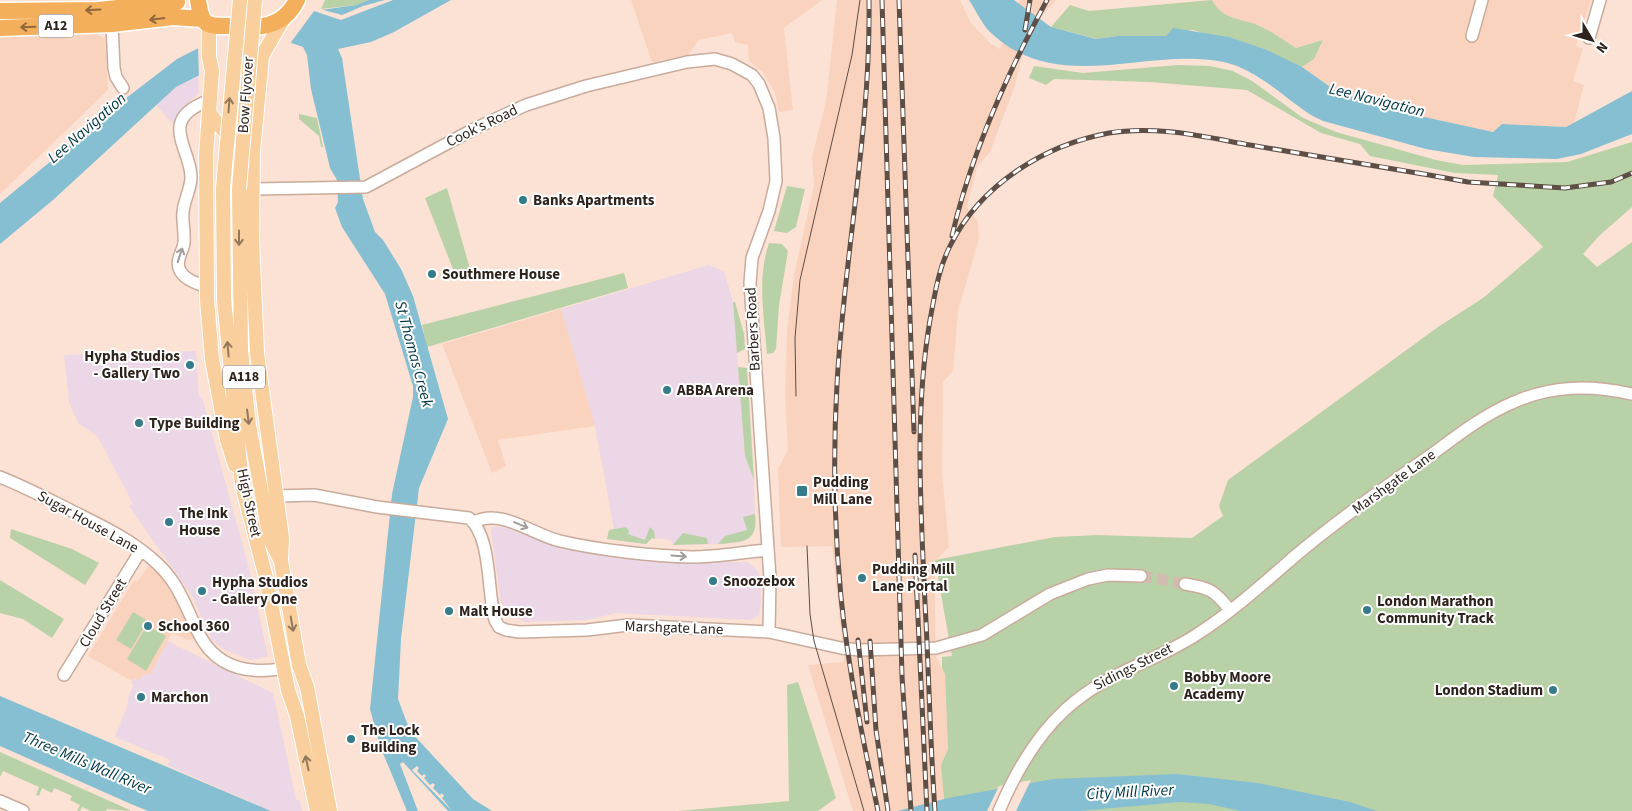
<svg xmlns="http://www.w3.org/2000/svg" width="1632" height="811" font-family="'Source Sans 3',sans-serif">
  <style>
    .commercial { fill: #ebd7e5 }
    .built { fill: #fad3bf }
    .green { fill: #b9d1a7 }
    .water { fill: #87bfd2 }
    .pier { fill: #fbe2d4 }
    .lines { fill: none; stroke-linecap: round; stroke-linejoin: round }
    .minor-tunnel { stroke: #d2bcaf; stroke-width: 11; stroke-dasharray: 11 5.5; stroke-linecap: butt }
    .minor-casing { stroke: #c9ab9c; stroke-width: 14 }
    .major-casing { stroke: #fff; stroke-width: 16 }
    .highway-casing { stroke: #fff; stroke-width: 19 }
    .minor { stroke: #fff; stroke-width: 11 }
    .major { stroke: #f8cf9d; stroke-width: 14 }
    .highway { stroke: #f3af5b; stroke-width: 16 }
    .tram { stroke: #5d4e46; stroke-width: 1 }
    .rail-casing { stroke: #5d4e46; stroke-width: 5 }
    .rail { stroke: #fff; stroke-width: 3; stroke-dasharray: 9; stroke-linecap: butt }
    .major-bridge-casing { stroke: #fff; stroke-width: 16; stroke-linecap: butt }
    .major-bridge { stroke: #f8cf9d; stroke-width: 14 }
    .oneway { stroke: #90683c }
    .oneway2 { stroke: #93785c }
    .oneway3 { stroke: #a19c99 }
    .poi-dot { fill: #367b89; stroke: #fff; stroke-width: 2 }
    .labels { text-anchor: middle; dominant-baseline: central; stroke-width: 4; stroke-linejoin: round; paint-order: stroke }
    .shield { fill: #fff; stroke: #6d6460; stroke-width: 1 }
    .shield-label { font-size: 14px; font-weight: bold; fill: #2e221c }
    .street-label { font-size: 15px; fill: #2e221c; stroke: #fff }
    .poi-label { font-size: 15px; font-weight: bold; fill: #2e221c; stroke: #fff; text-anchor: start }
    .water-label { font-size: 16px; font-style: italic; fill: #013745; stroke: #fff }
  </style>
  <rect width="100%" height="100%" fill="#fbe2d4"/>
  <path class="commercial" d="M198 76 199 93 180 110 175 126 156 105 176 87Z
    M709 265 724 271 733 302 745 456 754 480 755 530 748 539 742 542 718 544 673 545 671 540 652 538 646 544 607 539 609 530 614 529 595 426 561 309Z
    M196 351 199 397H202L250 572 268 657 250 660 223 649 212 640 192 596 129 506 133 504 98 437 78 423 69 402 64 355Z
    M492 527H504L547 542 646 562H747L758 571 761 579V604L759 615 751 620 616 613 587 620 524 622 509 612 501 603 491 531Z
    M167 641 273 693 296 799 300 801 302 811H271L262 807 167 765 170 760 115 737 128 704V697L134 685 131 683 134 678 144 674H150Z"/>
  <path class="built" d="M631 0H822L784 28 793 110 779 112 775 92 762 71 749 61 748 45 735 42 732 33 699 40 688 55 652 62Z
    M837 0H960L971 23 991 44 1000 49 1017 12 1019 0H1056L1041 17 1021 60 1015 86 990 152 977 167 967 207 978 222 979 239 958 311 953 371 943 382 942 473 949 547 935 561V621L936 657 945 674 948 749 941 765 945 811H853L808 665 844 662 832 546 781 547 778 469 788 450 785 396 787 331 794 275 814 185 812 157 826 102Z
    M1212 0H1591L1576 46 1583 49 1573 81 1584 85 1574 123 1566 127 1502 124 1493 132 1416 117 1367 102 1336 91 1302 67 1314 59 1323 40 1296 48 1261 26 1224 15 1216 7Z
    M70 34H97L105 39 108 90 0 194V37Z
    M561 309 595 426 498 440 506 466 492 473 442 344Z
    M148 567H153L167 581 177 595 195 638 188 640 172 633 150 675 144 674 139 680 134 678 132 681 88 656 134 580 137 582Z"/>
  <path class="green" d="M325 0H369L356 5 321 9Z
    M1212 0C1222 21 1244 18 1262 27 1274 33 1285 41 1296 48L1323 40 1314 59 1302 67 1229 37 1212 36 1193 30 1170 33 1166 36H1118L1097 39 1051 27 1070 5 1089 11Z
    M1178 65 1210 66 1233 71 1252 81 1303 118 1336 132 1436 160 1463 165 1567 162 1632 142V207L1599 236 1583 254 1597 267 1632 242V811H945L941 765 948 749 945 674 942 668V657L952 656 935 560 1055 537 1098 535 1192 538 1223 516 1219 506 1228 480 1438 327 1483 298 1543 247 1493 196 1498 175 1455 173 1370 156 1360 144 1321 133 1247 90 1150 82 1054 79 1046 85 1029 78 1034 66 1083 73Z
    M299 114 317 118 323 147H321L319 136 299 119Z
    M787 186 805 189 796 227 787 233 774 231Z
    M447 188 470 269 455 274 425 198Z
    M769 243 782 244 788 251 779 305 776 349 773 353 767 354C764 317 757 279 769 243Z
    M624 273 628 288 427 347 422 325Z
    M733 302H735L744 334 745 349 737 353Z
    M738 367 747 368 754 480 745 456Z
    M755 514C759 543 742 542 718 544L725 536 747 530 743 517Z
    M626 527 629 531 628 534 645 540 650 527 654 531 655 539 652 538 646 544 607 539 609 530Z
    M11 529 72 549 99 563 85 585 10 538Z
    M683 533 707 538 708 544 673 545Z
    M0 580 64 619 52 638 23 619 0 613Z
    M133 612 148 621 131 649 116 640Z
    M147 625 166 636 146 671 127 659Z
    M798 682 836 798 818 811H678L789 801 787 685Z
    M0 752 132 811 107 809 106 811H91L82 807 80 811H77L80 805 70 800 72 796 54 788 52 793 42 788 39 796 36 795 39 787 3 771 0 777Z"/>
  <path class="water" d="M369 0H451L394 32 371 42 338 49 342 58 363 199 375 232 383 240 401 269 413 296 448 419 419 488 401 639 398 699 410 731 473 799 492 811H448L403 762 400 764 418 811H407L380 746 370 709 392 494 413 397V386L385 294 342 227 335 208 338 202 337 180 330 168 311 89 307 55 303 47 286 41 263 43 176 87 53 200 0 244V203L68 147 122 97 125 99 177 59 226 34 314 11 356 5Z
    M969 0H1014L1051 27 1096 39 1118 36H1166L1173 28 1229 37 1267 50 1302 67 1336 91 1392 110 1493 132 1502 124 1566 127 1632 91V134L1581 154 1557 159 1474 157 1426 149 1323 121 1311 115C1285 98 1256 69 1224 62 1145 46 1058 97 990 32 981 23 976 10 969 0Z
    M0 696 271 811H148L131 804 0 746Z
    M1177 774 1258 783 1350 802 1377 811H1240L1209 804 1180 802 1079 811H897L948 798 1053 779Z"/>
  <path class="pier" d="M385 0H393L341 20 314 11 289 45 275 43 252 48 199 79 198 45 258 16 296 6 316 8 342 15 363 6Z
    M417 766 419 768 417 771 422 776 424 774 426 776 424 778 430 785 433 783 435 785 433 788 440 795 442 793 444 796 442 798 452 811 412 770Z
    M1031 780 1016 811H987L999 786Z"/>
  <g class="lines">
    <path class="minor-tunnel" d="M1141 576 1185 584"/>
    <defs>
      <path id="minor" d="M112 24 114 68 116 77 123 88
        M1472 36 1482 0
        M1589 38 1600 0
        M252 189 366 187 474 129 526 105 586 86 687 62 715 59 732 64 752 75 759 84 769 108 774 138 776 181 769 211 752 258 750 283 770 578 769 632
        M206 287C197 283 182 279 179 268 176 259 183 251 184 243 185 232 182 222 183 212 184 201 190 190 191 179 192 161 178 143 180 126 182 112 199 104 211 100
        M0 477C23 486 44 497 66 508 95 523 126 536 151 558 179 581 184 604 199 634 220 675 261 675 299 665
        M276 496 314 495 377 507 469 518C492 537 487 592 495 620L499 627 506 630 519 632 587 630 628 625 769 632 841 648 859 650 936 648 982 635 1050 594 1088 579 1108 575 1141 576
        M474 522C502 508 533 535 560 541 598 550 653 556 692 557 718 557 743 552 768 550
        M1185 584C1210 588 1214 590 1230 610
        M64 675 141 550
        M0 801 23 811
        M999 811C1015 773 1035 737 1066 709 1108 671 1151 664 1196 635 1232 612 1263 584 1295 556 1339 519 1388 485 1435 452 1459 434 1484 415 1512 403 1552 385 1590 385 1632 394"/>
      <path id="major" d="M209 24V57L212 71 206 155 207 300 212 359 227 440 235 465
        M209 113 224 131 251 149
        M223 188 224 299 242 485 266 578 288 690 297 716 317 811
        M239 189 241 350 249 425 270 539 281 561 299 665 307 687 330 811
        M281 560 282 538 257 353 252 238 253 151 262 56 285 16"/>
      <path id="highway" d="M198 0C199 7 200 16 205 22 211 27 224 26 231 26 259 29 283 28 297 0
        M0 11 98 10 177 2
        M0 28 112 24 173 17 203 19"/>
    </defs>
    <use href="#minor" class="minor-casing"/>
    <use href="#major" class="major-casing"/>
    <use href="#highway" class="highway-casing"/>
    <use href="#minor" class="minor"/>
    <use href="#major" class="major"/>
    <use href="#highway" class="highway"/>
    <path class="tram" d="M796 396 795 338 800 280 852 55 860 0
      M807 546 810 614 814 641 864 811"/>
    <defs>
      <path id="rail" d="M869 0C871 129 844 256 837 384 833 455 834 526 841 597 848 669 863 740 878 811
        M882 0 902 676 911 811
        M899 0 914 432
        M1025 30 1030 0
        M1418 173 1468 182 1565 188 1611 182 1632 173
        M952 236C971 153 1007 74 1047 0
        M915 555 927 811
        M858 640 867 722
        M870 641 876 730 888 811
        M935 811C930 742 929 673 925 603 921 509 914 414 930 320 935 294 938 270 950 246 980 185 1044 145 1109 133 1156 125 1205 137 1250 145 1308 155 1366 164 1423 174"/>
    </defs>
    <use href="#rail" class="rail-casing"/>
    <use href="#rail" class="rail"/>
    <defs>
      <path id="major-bridge" d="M223 188 240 0
        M239 189 255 0"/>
    </defs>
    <use href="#major-bridge" class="major-bridge-casing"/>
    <use href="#major-bridge" class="major-bridge"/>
  </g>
  <defs><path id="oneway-shaft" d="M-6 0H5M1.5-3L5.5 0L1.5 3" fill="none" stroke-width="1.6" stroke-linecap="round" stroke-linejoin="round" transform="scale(1.25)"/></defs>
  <g class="oneway">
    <use href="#oneway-shaft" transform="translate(93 10) rotate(177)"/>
    <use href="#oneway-shaft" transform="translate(157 19) rotate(173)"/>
    <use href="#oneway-shaft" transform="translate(28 27) rotate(178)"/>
  </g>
  <g class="oneway2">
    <use href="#oneway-shaft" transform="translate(229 105) rotate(-86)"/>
    <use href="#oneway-shaft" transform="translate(239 238) rotate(90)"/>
    <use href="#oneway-shaft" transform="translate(228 349) rotate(-95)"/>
    <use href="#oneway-shaft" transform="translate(248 417) rotate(83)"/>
    <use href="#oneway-shaft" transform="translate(292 624) rotate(80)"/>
    <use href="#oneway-shaft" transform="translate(307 763) rotate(-102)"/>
  </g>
  <g class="oneway3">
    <use href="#oneway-shaft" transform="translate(180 255) rotate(-72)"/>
    <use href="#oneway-shaft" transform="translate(521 525) rotate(23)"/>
    <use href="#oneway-shaft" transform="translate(679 556) rotate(4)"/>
  </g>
  <g class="poi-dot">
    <circle cx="523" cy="200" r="5"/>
    <circle cx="432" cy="274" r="5"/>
    <circle cx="190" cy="365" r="5"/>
    <circle cx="667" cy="390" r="5"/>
    <circle cx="139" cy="423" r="5"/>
    <rect x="796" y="485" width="12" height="12" rx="2.5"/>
    <circle cx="169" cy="522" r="5"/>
    <circle cx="862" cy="578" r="5"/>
    <circle cx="713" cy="581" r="5"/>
    <circle cx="202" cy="591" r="5"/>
    <circle cx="1367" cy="610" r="5"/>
    <circle cx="449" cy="611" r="5"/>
    <circle cx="148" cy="626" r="5"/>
    <circle cx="1174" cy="686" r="5"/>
    <circle cx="1553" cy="690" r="5"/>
    <circle cx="141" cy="697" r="5"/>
    <circle cx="351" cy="739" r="5"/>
  </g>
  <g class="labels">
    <g class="shield">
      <rect x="38.5" y="14.5" width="35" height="23" rx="4"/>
      <rect x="223" y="365.5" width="42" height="23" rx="4"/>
    </g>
    <g class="shield-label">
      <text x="56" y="26">A12</text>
      <text x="244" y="377">A118</text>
    </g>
    <g class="street-label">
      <text transform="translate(246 95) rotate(-86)">Bow Flyover</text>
      <text transform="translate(482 126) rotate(-26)">Cook's Road</text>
      <text transform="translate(753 329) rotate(-93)">Barbers Road</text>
      <text transform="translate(1394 482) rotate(-36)">Marshgate Lane</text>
      <text transform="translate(249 503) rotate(78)">High Street</text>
      <text transform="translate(88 522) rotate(29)">Sugar House Lane</text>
      <text transform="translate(103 613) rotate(-59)">Cloud Street</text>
      <text transform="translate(674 628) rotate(2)">Marshgate Lane</text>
      <text transform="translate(1133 667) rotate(-27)">Sidings Street</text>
    </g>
    <g class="poi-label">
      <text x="533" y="200">Banks Apartments</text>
      <text x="442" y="274">Southmere House</text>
      <text x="180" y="356" text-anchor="end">Hypha Studios<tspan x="180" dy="17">- Gallery Two</tspan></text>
      <text x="677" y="390">ABBA Arena</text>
      <text x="149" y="423">Type Building</text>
      <text x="813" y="482">Pudding<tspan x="813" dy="17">Mill Lane</tspan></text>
      <text x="179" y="513">The Ink<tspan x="179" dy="17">House</tspan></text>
      <text x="872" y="569">Pudding Mill<tspan x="872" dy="17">Lane Portal</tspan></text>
      <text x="723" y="581">Snoozebox</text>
      <text x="212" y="582">Hypha Studios<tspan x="212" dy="17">- Gallery One</tspan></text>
      <text x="1377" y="601">London Marathon<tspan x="1377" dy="17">Community Track</tspan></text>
      <text x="459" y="611">Malt House</text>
      <text x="158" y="626">School 360</text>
      <text x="1184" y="677">Bobby Moore<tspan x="1184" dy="17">Academy</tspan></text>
      <text x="1543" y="690" text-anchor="end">London Stadium</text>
      <text x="151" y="697">Marchon</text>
      <text x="361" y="730">The Lock<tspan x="361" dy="17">Building</tspan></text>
    </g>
    <g class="water-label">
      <text transform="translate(1377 100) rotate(14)">Lee Navigation</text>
      <text transform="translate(87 128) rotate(-41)">Lee Navigation</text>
      <text transform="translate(414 354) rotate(75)">St Thomas Creek</text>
      <text transform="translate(87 763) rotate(23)">Three Mills Wall River</text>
      <text transform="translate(1130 792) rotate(-3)">City Mill River</text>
    </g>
  </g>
  <g transform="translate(1592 40) rotate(128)" stroke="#ffffff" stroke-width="4" paint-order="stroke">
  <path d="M0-4L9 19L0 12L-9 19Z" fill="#2e221c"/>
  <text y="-8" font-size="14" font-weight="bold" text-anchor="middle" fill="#2e221c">N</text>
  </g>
</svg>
